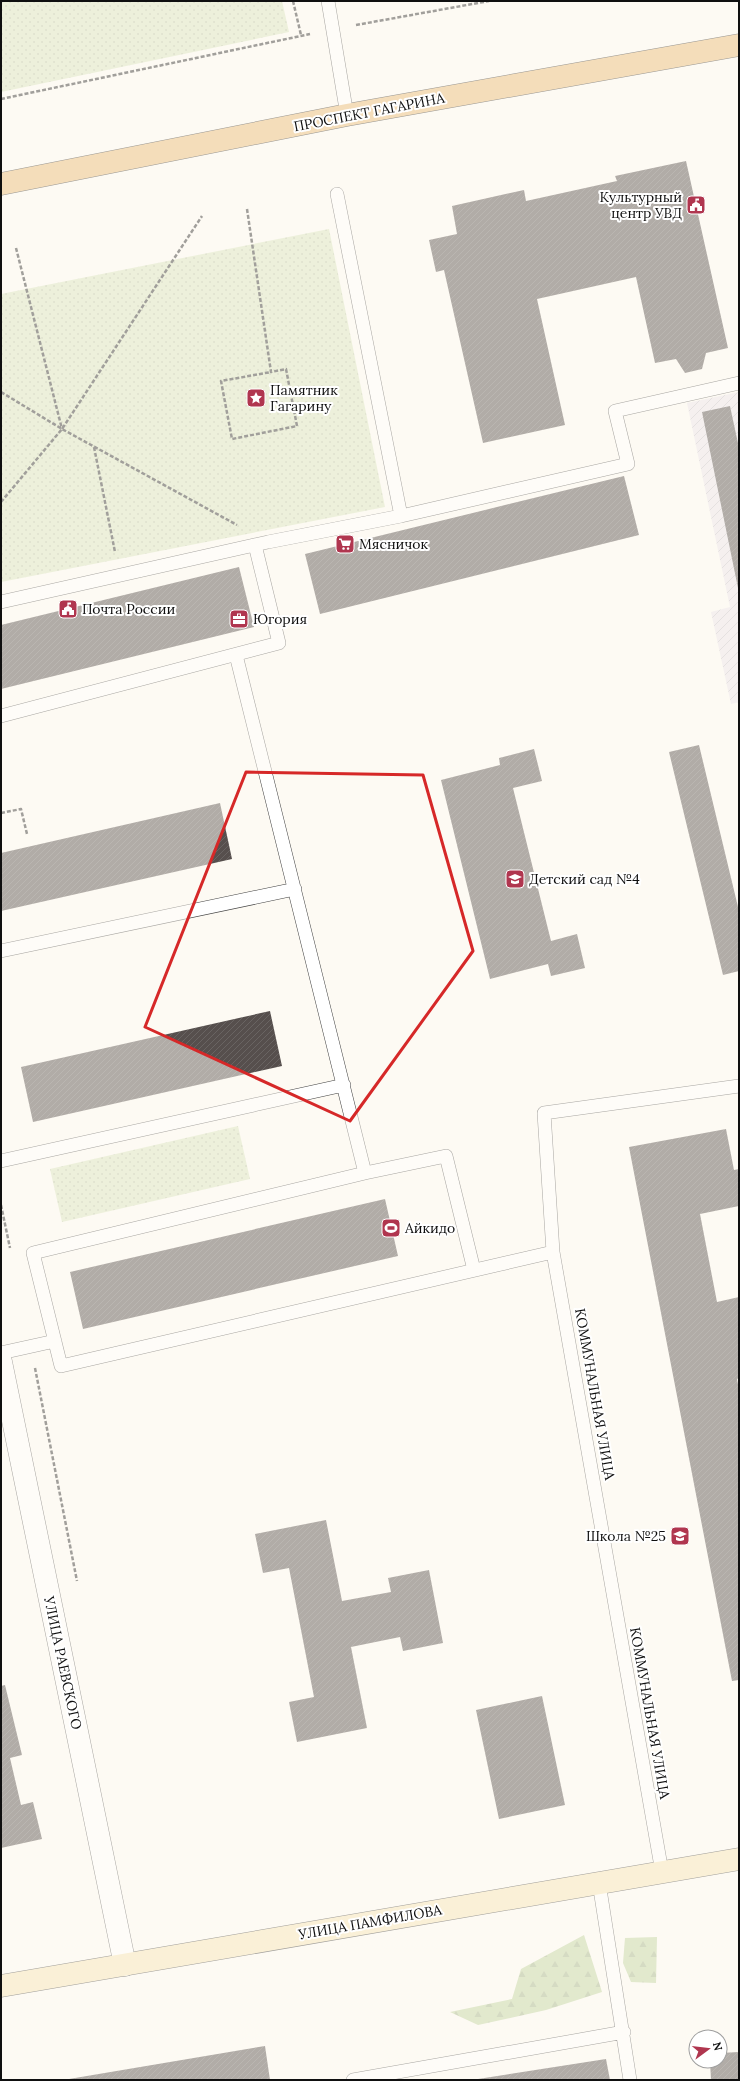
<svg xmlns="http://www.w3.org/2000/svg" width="740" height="2081" font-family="Lora,serif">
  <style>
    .industrial { fill: url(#industrial-furrows) }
    .forest { fill: url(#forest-firs) }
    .park { fill: url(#park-dots) }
    .building { fill: url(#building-hatch) }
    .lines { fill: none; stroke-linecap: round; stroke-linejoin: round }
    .lane-casing { stroke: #424242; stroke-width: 14 }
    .street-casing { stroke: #424242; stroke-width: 23 }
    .secondary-casing { stroke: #313131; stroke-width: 23 }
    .primary-casing { stroke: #202020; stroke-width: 23 }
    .path { stroke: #313131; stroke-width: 2.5; stroke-dasharray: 4 2; stroke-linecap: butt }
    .lane { stroke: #fff; stroke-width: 13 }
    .street { stroke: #fff; stroke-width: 22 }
    .secondary { stroke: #f6e5b5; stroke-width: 22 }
    .primary { stroke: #e9bb77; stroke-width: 22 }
    .marked { fill: none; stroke: #d62828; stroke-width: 3; stroke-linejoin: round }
    .labels { text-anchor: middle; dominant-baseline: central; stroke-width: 4; stroke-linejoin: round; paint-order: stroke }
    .street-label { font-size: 14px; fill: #0f0f0f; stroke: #fff }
    .poi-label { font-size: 14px; fill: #0f0f0f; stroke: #fff; text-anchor: start }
  </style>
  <defs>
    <pattern id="industrial-furrows" width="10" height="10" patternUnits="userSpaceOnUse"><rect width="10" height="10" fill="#eae5ec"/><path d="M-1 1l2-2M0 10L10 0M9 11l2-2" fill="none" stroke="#c8c3c9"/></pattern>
    <pattern id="forest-firs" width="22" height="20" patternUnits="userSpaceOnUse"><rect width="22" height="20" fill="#c0d4a0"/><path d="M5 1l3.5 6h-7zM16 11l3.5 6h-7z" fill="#a4b589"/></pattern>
    <pattern id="park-dots" width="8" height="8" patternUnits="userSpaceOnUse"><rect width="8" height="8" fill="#d9e5bf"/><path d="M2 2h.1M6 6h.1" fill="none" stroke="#b9c3a3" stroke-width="1.8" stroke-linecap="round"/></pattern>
    <pattern id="building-hatch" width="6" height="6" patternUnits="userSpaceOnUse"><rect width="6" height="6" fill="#564f4d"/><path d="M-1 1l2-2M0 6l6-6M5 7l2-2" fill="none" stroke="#696462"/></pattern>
  </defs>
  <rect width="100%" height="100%" fill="#fdfaf3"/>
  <path class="industrial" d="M739 392V702L731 704 711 612 730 607 687 403Z"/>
  <path class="forest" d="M584 1935 602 1992 546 2010 478 2025 450 2012 512 1999 521 1969Z
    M657 1937 656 1983 631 1982 623 1963 625 1938Z"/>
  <path class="park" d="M1 1H282L289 32 1 92Z
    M329 229 385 507 1 582V294Z
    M238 1126 250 1179 62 1222 50 1169Z"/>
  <path class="building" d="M686 161 728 348 706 353 702 369 685 373 676 359 655 363 636 277 537 299 565 425 483 443 444 270 436 272 429 240 457 234 452 206 524 190 526 201 617 181 615 176Z
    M730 406 739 448 738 588 702 412Z
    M624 476 639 535 320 614 305 554Z
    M239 567 254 627 1 689V625Z
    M699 745 739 911V971L723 975 669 752Z
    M534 749 542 781 513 788 551 941 577 934 585 968 551 976 548 964 490 979 441 780 500 765 499 758Z
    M220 803 232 859 1 911V853Z
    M270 1011 282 1066 33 1122 21 1067Z
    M726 1129 734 1170 739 1169V1206L700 1214 717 1302 739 1297V1378L737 1379 739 1390V1680L732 1681 629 1147Z
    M385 1199 398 1256 83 1329 70 1272Z
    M326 1520 342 1601 391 1592 388 1578 429 1570 443 1643 403 1651 400 1637 351 1647 367 1728 297 1742 289 1702 314 1697 289 1568 263 1573 255 1534Z
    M5 1685 22 1755 10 1758 21 1805 33 1802 42 1839 1 1848V1686Z
    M542 1696 565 1805 499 1819 476 1710Z
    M265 2046 270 2080H69V2079Z
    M739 2052V2080H711L710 2061H720V2053Z
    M606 2059 610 2080H478V2079Z"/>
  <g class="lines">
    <defs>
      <path id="lane" d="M328 1 347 115
        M337 194 401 516
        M1 602 268 542 401 516 628 464 615 411 739 383
        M236 655 365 1173 33 1253 61 1366 553 1252
        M1 716 279 643 255 545
        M1 951 295 889
        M1 1161 344 1085
        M365 1173 446 1156 474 1270
        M1 1353 55 1341
        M662 1872 553 1252 544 1113 739 1086
        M599 1883 630 2080
        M353 2080 624 2032"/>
      <path id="street" d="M1 1362 125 1965"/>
      <path id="secondary" d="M1 1986 739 1859"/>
      <path id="primary" d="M1 184 347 115 739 45"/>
    </defs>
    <use href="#lane" class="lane-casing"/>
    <use href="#street" class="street-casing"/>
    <use href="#secondary" class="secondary-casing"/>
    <use href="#primary" class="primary-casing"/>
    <path class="path" d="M293 1 301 35
      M356 25 489 1
      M1 99 310 34
      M247 209 271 372 286 369 297 426 232 439 221 381 271 372
      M16 248 62 429
      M1 392 62 429 237 525
      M94 447 115 552
      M1 502 62 429 202 216
      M1 813 21 809 27 834
      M1 1205 10 1248
      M35 1368 77 1581"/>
    <use href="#lane" class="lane"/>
    <use href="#street" class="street"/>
    <use href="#secondary" class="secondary"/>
    <use href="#primary" class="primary"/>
  </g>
  <path d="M0 0H740V2081H0ZM246 772 423 775 473 951 350 1121 145 1027Z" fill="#fdfaf3" fill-opacity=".55" fill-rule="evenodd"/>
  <path class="marked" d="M246 772 423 775 473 951 350 1121 145 1027Z"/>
  <defs>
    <symbol id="civic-square" viewBox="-11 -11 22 22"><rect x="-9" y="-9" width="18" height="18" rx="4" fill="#b0364f" stroke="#fff"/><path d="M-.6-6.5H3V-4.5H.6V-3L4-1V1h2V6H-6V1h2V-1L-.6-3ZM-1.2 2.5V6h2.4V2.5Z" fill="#fff"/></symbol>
    <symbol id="sight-square" viewBox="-11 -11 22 22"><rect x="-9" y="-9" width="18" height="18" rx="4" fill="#b0364f" stroke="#fff"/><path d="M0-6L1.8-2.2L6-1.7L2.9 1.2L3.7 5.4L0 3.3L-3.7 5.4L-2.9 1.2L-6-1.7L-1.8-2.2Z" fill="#fff"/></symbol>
    <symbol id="supermarket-square" viewBox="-11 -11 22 22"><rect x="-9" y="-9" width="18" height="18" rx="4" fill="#b0364f" stroke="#fff"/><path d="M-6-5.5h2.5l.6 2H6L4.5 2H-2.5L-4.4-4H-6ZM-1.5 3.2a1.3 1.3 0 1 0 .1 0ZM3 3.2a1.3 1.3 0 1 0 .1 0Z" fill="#fff"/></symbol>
    <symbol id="office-square" viewBox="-11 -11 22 22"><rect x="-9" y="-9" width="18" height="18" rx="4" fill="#b0364f" stroke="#fff"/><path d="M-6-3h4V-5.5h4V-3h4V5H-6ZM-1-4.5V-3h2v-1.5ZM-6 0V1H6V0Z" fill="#fff"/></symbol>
    <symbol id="school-square" viewBox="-11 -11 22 22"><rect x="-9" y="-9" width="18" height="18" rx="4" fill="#b0364f" stroke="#fff"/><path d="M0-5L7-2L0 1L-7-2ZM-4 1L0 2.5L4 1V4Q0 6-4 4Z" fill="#fff"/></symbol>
    <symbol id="stadium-square" viewBox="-11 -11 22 22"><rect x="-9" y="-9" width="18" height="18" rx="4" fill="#b0364f" stroke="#fff"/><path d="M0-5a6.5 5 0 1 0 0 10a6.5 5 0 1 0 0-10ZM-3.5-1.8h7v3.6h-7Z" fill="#fff"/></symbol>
  </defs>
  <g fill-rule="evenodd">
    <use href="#civic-square" x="685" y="194" width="22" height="22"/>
    <use href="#sight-square" x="245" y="387" width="22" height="22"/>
    <use href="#supermarket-square" x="334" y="533" width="22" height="22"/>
    <use href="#civic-square" x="57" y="598" width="22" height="22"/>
    <use href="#office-square" x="228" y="608" width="22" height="22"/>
    <use href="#school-square" x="504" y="868" width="22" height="22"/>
    <use href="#stadium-square" x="380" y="1217" width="22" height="22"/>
    <use href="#school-square" x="669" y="1525" width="22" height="22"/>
  </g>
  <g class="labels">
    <g class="street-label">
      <text transform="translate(369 112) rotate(-11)">ПРОСПЕКТ ГАГАРИНА</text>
      <text transform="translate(595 1394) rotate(80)">КОММУНАЛЬНАЯ УЛИЦА</text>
      <text transform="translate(63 1663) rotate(78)">УЛИЦА РАЕВСКОГО</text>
      <text transform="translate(650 1713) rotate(80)">КОММУНАЛЬНАЯ УЛИЦА</text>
      <text transform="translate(370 1922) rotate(-10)">УЛИЦА ПАМФИЛОВА</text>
    </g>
    <g class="poi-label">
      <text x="682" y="197" text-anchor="end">Культурный<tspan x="682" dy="16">центр УВД</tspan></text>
      <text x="270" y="390">Памятник<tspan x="270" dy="16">Гагарину</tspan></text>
      <text x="359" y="544">Мясничок</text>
      <text x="82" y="609">Почта России</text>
      <text x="253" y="619">Югория</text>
      <text x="529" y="879">Детский сад №4</text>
      <text x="405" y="1228">Айкидо</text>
      <text x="666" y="1536" text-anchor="end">Школа №25</text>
    </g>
  </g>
  <rect width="740" height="2081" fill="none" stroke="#0f0f0f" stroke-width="4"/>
  <g transform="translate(708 2049) rotate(75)"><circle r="19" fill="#ffffff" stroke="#9f9f9f"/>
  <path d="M0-3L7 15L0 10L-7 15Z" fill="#b0364f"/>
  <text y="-6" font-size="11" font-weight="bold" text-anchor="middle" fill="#0f0f0f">N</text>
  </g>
</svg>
